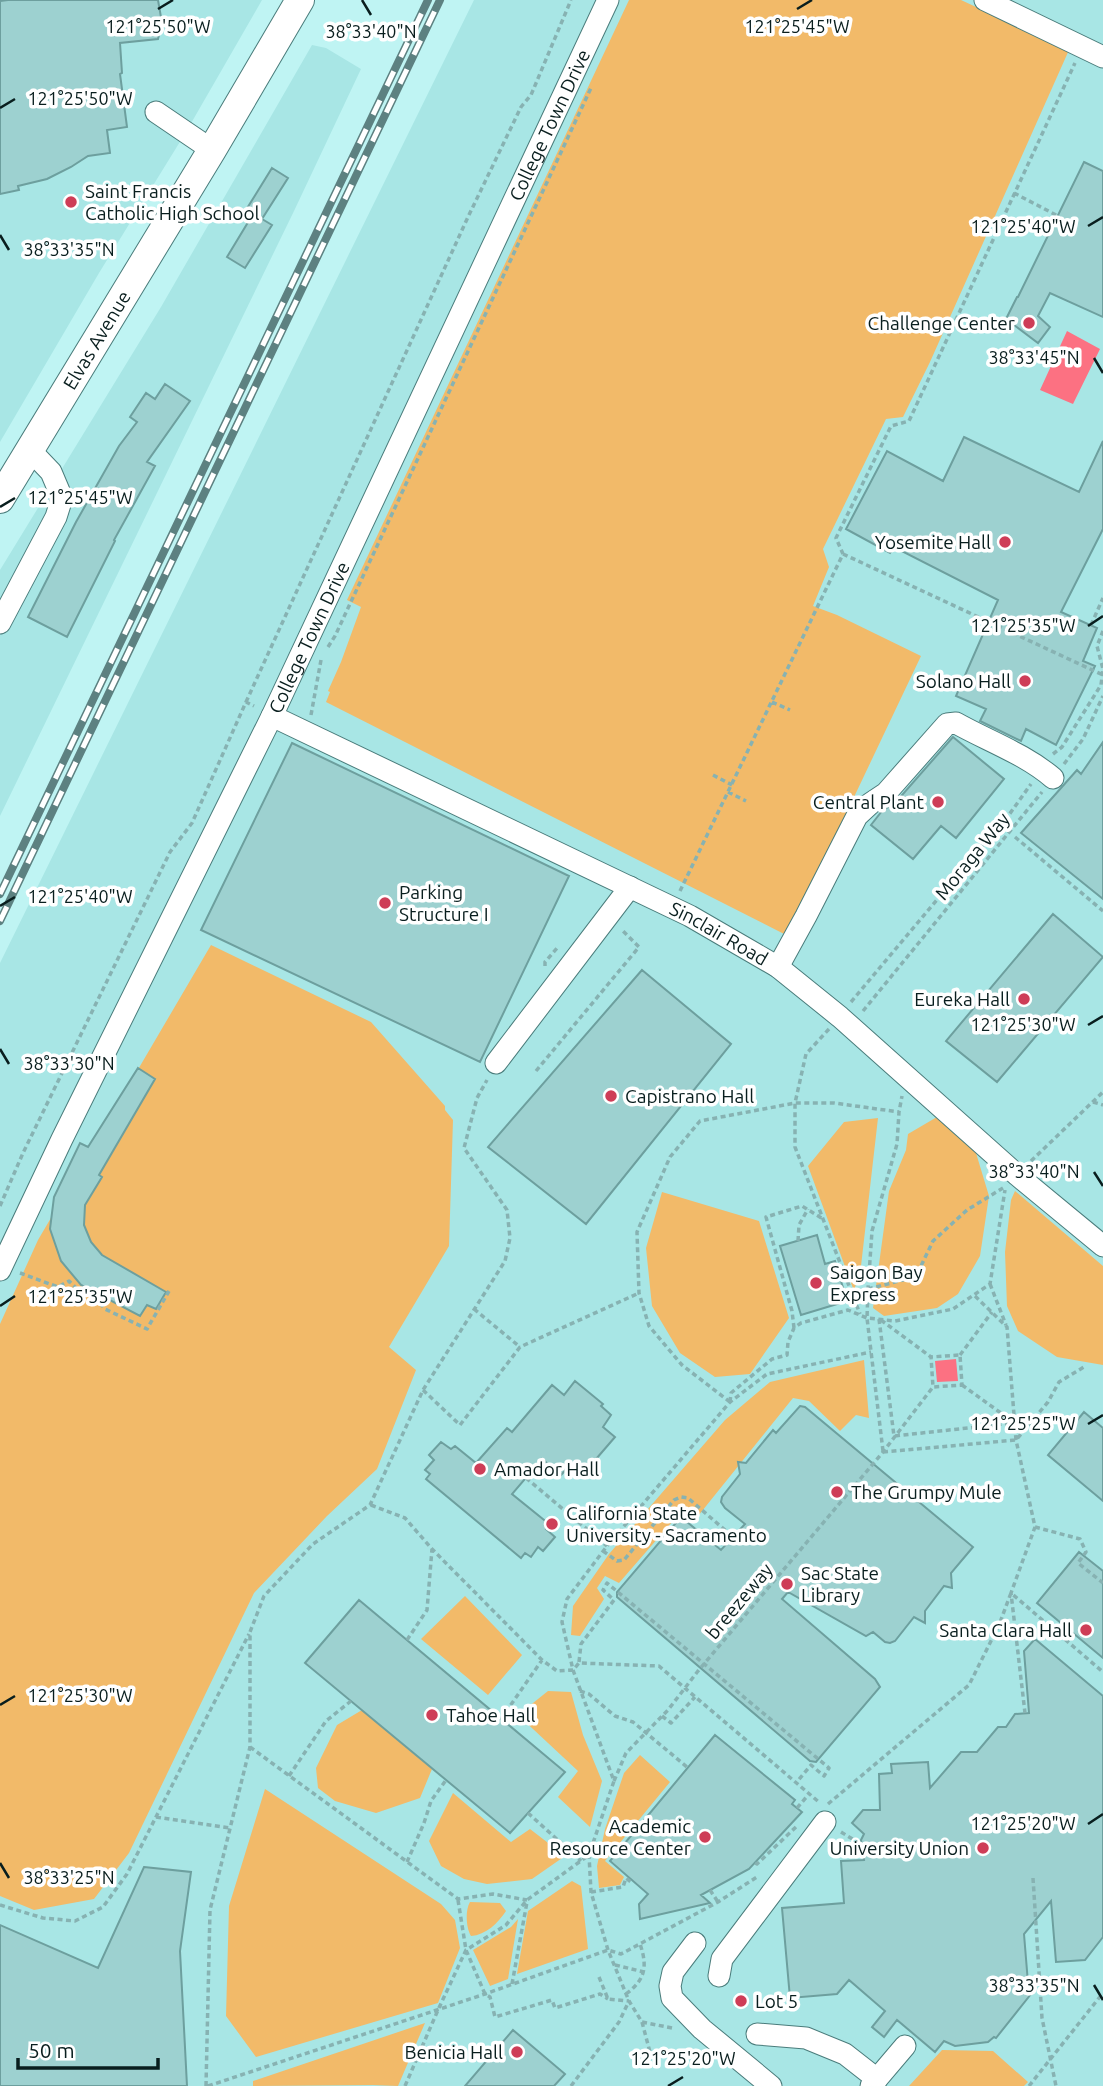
<svg xmlns="http://www.w3.org/2000/svg" width="1103" height="2086" font-family="Ubuntu,sans-serif">
  <style>
    .built { fill: #a8e6e5 }
    .green { fill: #f2ba69 }
    .water { fill: #fc7182 }
    .building { fill: #9dd1d0; stroke: #6d9f9e; stroke-width: 2 }
    .lines { fill: none; stroke-linecap: round; stroke-linejoin: round }
    .minor-casing { stroke: #4a7c7b; stroke-width: 23 }
    .major-casing { stroke: #4a7c7b; stroke-width: 30 }
    .path { stroke: #87b2b2; stroke-width: 3.5; stroke-dasharray: 5 3.5; stroke-linecap: butt }
    .minor { stroke: #fff; stroke-width: 21 }
    .major { stroke: #fff; stroke-width: 28 }
    .rail-casing { stroke: #5d8181; stroke-width: 8 }
    .rail { stroke: #fff; stroke-width: 5; stroke-dasharray: 16; stroke-linecap: butt }
    .ticks { fill: none; stroke: #091e1e; stroke-width: 2.5 }
    .poi-dot { fill: #ce3d57; stroke: #fff; stroke-width: 2.5 }
    .labels { text-anchor: middle; dominant-baseline: central; stroke-width: 7; stroke-linejoin: round; paint-order: stroke }
    .street-label { font-size: 19px; fill: #091e1e; stroke: #fff }
    .poi-label { font-size: 19px; fill: #091e1e; stroke: #fff; text-anchor: start }
    .ticks-label { font-size: 18px; text-anchor: middle; fill: #091e1e; stroke: #fff; stroke-width: 7; stroke-linejoin: round; paint-order: stroke }
  </style>
  <rect width="100%" height="100%" fill="#bff4f3"/>
  <path class="built" d="M0 0H262L186 132 99 273 0 442Z
    M474 0H1103V2086H0V963Z
    M312 45 326 48 361 69 294 211 0 816V570L161 307Z"/>
  <path class="green" d="M629 0H961L1069 50 930 362 903 417 886 419 823 549 829 567 813 606 837 615 921 656 788 936 326 702 330 692 328 691 341 662 361 607 347 600Z
    M211 945 371 1022 445 1106V1110L453 1120 449 1246 389 1347 416 1370 377 1469 327 1516 254 1593 129 1853 94 1899 34 1910 0 1896V1324L38 1240Z
    M937 1117 976 1153 989 1196 980 1256 958 1294 937 1308 884 1316 873 1308 889 1191 906 1150 908 1134Z
    M878 1118 861 1266 854 1291 808 1166 844 1122Z
    M1015 1191 1103 1266V1365L1057 1357 1018 1331 1007 1306 1005 1252 1011 1200Z
    M662 1192 759 1221 789 1318 750 1374 715 1377 680 1353 652 1306 646 1248Z
    M864 1360 869 1418 856 1415 840 1431 809 1401 793 1398 694 1521 679 1514 619 1583 605 1576 597 1588 604 1599 580 1636 571 1635 573 1606 609 1554 725 1420 770 1382Z
    M465 1596 522 1655 488 1695 421 1639Z
    M548 1691 571 1692 583 1735 602 1781 590 1827 558 1797 578 1771 518 1715Z
    M362 1710 432 1769 420 1798 376 1813 335 1801 318 1788 316 1768 337 1725Z
    M640 1755 670 1782 605 1861 624 1877 620 1885 599 1888 597 1866 605 1829 624 1773Z
    M265 1789 441 1904 455 1920 460 1948 438 2003 256 2057 226 2016 229 1906Z
    M453 1793 511 1842 530 1829 565 1856 532 1879 487 1884 464 1879 441 1866 429 1841Z
    M572 1881 581 1886 588 1949 517 1974 528 1911Z
    M470 1902 500 1903 506 1911C498 1923 486 1935 471 1936 466 1928 465 1910 470 1902Z
    M518 1919 508 1979 490 1986 473 1950 511 1927Z
    M425 2023 398 2086 373 2085 253 2086V2081Z
    M942 2050 993 2051 1028 2082 1024 2086H909Z"/>
  <path class="water" d="M1067 331 1100 349 1073 404 1040 390Z
    M956 1359 958 1381 937 1382 935 1361Z"/>
  <path class="building" d="M8 0H158L162 23 158 39 120 43 122 73 120 74 127 127 107 130 110 153 88 156 71 167 47 179 18 186 19 190 0 194V1Z
    M1084 162 1103 171V317L1050 293 1038 316 1050 327 1038 343 1006 319 1017 297H1018Z
    M272 168 288 178 262 219 272 225 245 268 227 257 253 214 246 210Z
    M165 384 190 401 147 462 155 466 114 540 115 541 67 637 28 617 76 522 119 446 137 422 130 417 146 393 155 399Z
    M964 437 1079 492 1103 441V529L1061 612 1097 628 1083 661 1095 666 1056 745 1026 729 1021 741 980 721 986 709 956 696 998 600 894 547 890 553 846 529 887 451 943 481Z
    M953 737 1004 779 956 838 941 826 913 859 871 825 882 811 896 802Z
    M1103 742V899L1021 833 1077 770 1081 774Z
    M292 743 569 876 480 1062 201 930Z
    M1053 914 1103 957 997 1082 946 1041Z
    M642 970 731 1044 586 1224 488 1147Z
    M138 1068 155 1079 99 1175 102 1177 85 1205 84 1225 91 1242 102 1255 166 1292 156 1309 147 1305 140 1316 81 1285 61 1261 50 1229 54 1197 80 1143 88 1147Z
    M817 1235 825 1264 835 1261 847 1301 801 1315 780 1246Z
    M575 1381 603 1404 601 1406 611 1415 603 1427 615 1437 584 1473 572 1463 561 1475 542 1459 512 1494 549 1524 546 1529 555 1537 543 1551 538 1547 531 1557 525 1553 521 1558 426 1479 430 1474 425 1470 434 1460 429 1455 441 1442 451 1449 455 1446 476 1463 507 1428 512 1432 552 1385 564 1395Z
    M800 1406 805 1407 973 1547 951 1573 952 1588 944 1586 925 1611V1623L914 1617 895 1641 890 1643 885 1642 873 1632 866 1636 788 1592 782 1599 875 1679 880 1687 816 1762 810 1761 617 1597V1592L681 1517 721 1550 745 1524 725 1508 721 1502 722 1497 740 1474 738 1462 746 1463 773 1430 776 1433Z
    M1084 1412 1103 1428V1501L1048 1455Z
    M1079 1552 1103 1571V1658L1037 1603Z
    M359 1600 565 1772 510 1833 305 1663Z
    M1035 1639 1103 1696V1937L1085 1960 1056 1962 1051 1901 1024 1934 1028 1983 1035 1989 996 2038 994 2037 988 2042 955 2046 944 2041 935 2052 897 2020 884 2037 872 2027 885 2011 849 1980 837 1994 790 1998 782 1908 844 1903 841 1861 864 1860 861 1840 864 1834 852 1823 863 1810H880L879 1774 892 1773 891 1764 928 1762 930 1788 961 1752H977L998 1727H1006L1015 1714 1029 1713 1024 1651Z
    M715 1735 795 1800 792 1804 802 1812 749 1869 701 1895 710 1903 640 1919 639 1904 648 1894 610 1861Z
    M144 1867 191 1872 180 1951 187 2086H0V1925L98 1968Z
    M513 2030 565 2074 554 2086H465Z"/>
  <g class="lines">
    <defs>
      <g id="minor">
        <path d="M985 0 1103 57"/>
        <path d="M156 112 212 150"/>
        <path d="M0 623 56 517 62 498 51 472 30 450"/>
        <path id="s1" d="M272 716 690 916 778 967 840 1017 1017 1175 1103 1246"/>
        <path d="M778 967 806 916 857 816 871 803 886 793 947 724 956 723C988 741 1025 754 1053 778"/>
        <path d="M496 1063 630 887"/>
        <path id="s2" d="M0 1270 62 1139 272 716 608 0"/>
        <path d="M695 1943 673 1972 670 1986 672 1998 702 2029 771 2086"/>
        <path d="M719 1976 722 1959 825 1822"/>
        <path d="M757 2034 806 2038 845 2054 877 2079"/>
        <path d="M871 2086 905 2046"/>
      </g>
      <g id="major">
        <path id="s3" d="M0 499 212 150 300 0"/>
      </g>
    </defs>
    <use href="#minor" class="minor-casing"/>
    <use href="#major" class="major-casing"/>
    <path class="path" d="M1014 193 1058 216
      M843 554 1103 675
      M1091 625 1103 598
      M328 647 335 636 591 88
      M246 702 468 217 521 107 531 95 571 0
      M772 702 790 710
      M311 715 321 660
      M1053 754 1062 747 1101 685 1103 669 1097 646 1103 631
      M1064 764 1083 739 1103 696
      M713 775 732 785
      M728 792 746 801
      M1015 837 1103 911
      M680 891 843 554 836 538 891 426 909 421 1075 63
      M545 966V962L558 947
      M851 1002 989 838 1001 826 1031 784
      M863 1011 1042 792
      M829 1029 806 1054 795 1103V1147L860 1314
      M536 1071 639 947 622 930
      M1093 1102 1103 1105
      M1031 1161 1103 1092
      M0 1206 23 1153 170 852 192 823 246 702 254 706
      M798 1241 799 1225 808 1209
      M20 1273 58 1287 69 1281 81 1293H91L105 1309 147 1329 169 1291
      M990 1284 1006 1325
      M868 1289 903 1280 921 1266 933 1241 967 1210 1003 1188
      M975 1296 1007 1327 1016 1440 1035 1527 1011 1593 1025 1713
      M474 1309 520 1347
      M879 1319 894 1436 1014 1423
      M881 1320 931 1357 933 1387 962 1385 960 1355 931 1357
      M794 1328 792 1311 766 1217 802 1206 823 1219
      M960 1355 992 1312
      M962 1385 1012 1421
      M423 1390 460 1425 520 1347 639 1293
      M730 1402 682 1365 649 1326 639 1293 637 1232 670 1157 700 1121 795 1103H834L899 1112
      M730 1402 731 1393 772 1359 787 1355 788 1342 794 1328 801 1323 848 1310 867 1318 895 1321 953 1309 990 1284 1005 1190
      M883 1451 867 1318 868 1289 872 1231 897 1144 899 1112 902 1096
      M883 1452 1016 1440 1048 1402 1059 1382 1084 1367
      M526 1478 607 1546
      M371 1505 405 1518 432 1549 542 1660 557 1671 573 1670 579 1663 659 1666 820 1803
      M1035 1527 1080 1539 1086 1552 1078 1563 1103 1583
      M603 1551 617 1561 624 1560 674 1500 681 1497 688 1498 733 1537
      M407 1640 427 1610 432 1549
      M579 1662 581 1644 614 1600 603 1590 607 1583 829 1768 824 1776 811 1765 796 1783
      M580 1691 589 1694 615 1716 633 1722 687 1767
      M662 1716 671 1723 695 1697
      M501 1719 542 1660
      M250 1747 458 1899 493 1894 527 1900
      M289 1776 326 1721 351 1701
      M614 1781 626 1753 668 1710 698 1671 883 1452 933 1387
      M828 1804 969 1685 999 1625 1011 1593 1103 1672
      M797 1808 809 1794
      M528 1813 581 1861
      M156 1817 230 1828
      M841 1832 862 1845
      M407 1862 424 1823 431 1801 446 1780
      M755 1863 757 1864 798 1825
      M1033 1878 1042 2018 1056 2086
      M710 1890 718 1902
      M591 1892 623 1887 626 1878 631 1882 632 1881
      M458 1900 466 1950 485 1994 490 1997 495 2017 552 2000 555 2008 600 1994 608 1999
      M0 1905 43 1918 75 1921 103 1907 127 1874 249 1634
      M615 1965 644 1972
      M599 1977 608 1999 629 2001
      M512 1984 527 1902
      M626 1994C645 1980 648 1967 640 1944
      M642 2022 651 2056
      M672 2028 642 2022 629 2001 608 1950 591 1892 589 1855 614 1781 573 1670 562 1622 567 1599 607 1546 730 1402 767 1374 871 1352
      M206 2086 210 1910 250 1747V1632L264 1596 313 1544 370 1505 423 1390 505 1261 510 1238 507 1210 464 1148 477 1098 487 1080
      M208 2086 485 1994 608 1950 621 1954 718 1902 757 1877
      M405 2086 438 2010 466 1950 506 1925 527 1900 589 1855
      M571 2086 619 2022 629 2001
      M1029 2086 1103 1993"/>
    <use href="#minor" class="minor"/>
    <use href="#major" class="major"/>
    <defs>
      <path id="rail" d="M0 894 428 0
        M0 921 440 0"/>
    </defs>
    <use href="#rail" class="rail-casing"/>
    <use href="#rail" class="rail"/>
  </g>
  <path class="ticks" d="M362 0 371 15M158 9 173 0M797 9 812 0M0 108 15 99M1088 226 1103 217M0 235 9 250M1094 358 1103 373M0 507 15 498M1088 626 1103 616M0 906 15 897M1088 1025 1103 1016M0 1049 9 1064M1094 1172 1103 1186M0 1306 15 1296M1088 1424 1103 1415M0 1705 15 1696M1088 1824 1103 1814M0 1863 9 1878M1094 1985 1103 2000M668 2086 683 2077"/>
  <g class="poi-dot">
    <circle cx="71" cy="202" r="7"/>
    <circle cx="1029" cy="323" r="7"/>
    <circle cx="1005" cy="542" r="7"/>
    <circle cx="1025" cy="681" r="7"/>
    <circle cx="938" cy="802" r="7"/>
    <circle cx="385" cy="903" r="7"/>
    <circle cx="1024" cy="999" r="7"/>
    <circle cx="611" cy="1096" r="7"/>
    <circle cx="816" cy="1283" r="7"/>
    <circle cx="480" cy="1469" r="7"/>
    <circle cx="837" cy="1492" r="7"/>
    <circle cx="552" cy="1524" r="7"/>
    <circle cx="787" cy="1584" r="7"/>
    <circle cx="1086" cy="1630" r="7"/>
    <circle cx="432" cy="1715" r="7"/>
    <circle cx="705" cy="1837" r="7"/>
    <circle cx="983" cy="1848" r="7"/>
    <circle cx="741" cy="2001" r="7"/>
    <circle cx="517" cy="2052" r="7"/>
  </g>
  <g class="labels">
    <g class="street-label">
      <text stroke="none"><textPath href="#s2" startOffset="1270">College Town Drive</textPath></text>
      <text stroke="none"><textPath href="#s3" startOffset="186">Elvas Avenue</textPath></text>
      <text stroke="none"><textPath href="#s2" startOffset="704">College Town Drive</textPath></text>
      <text transform="translate(972 856) rotate(-51)">Moraga Way</text>
      <text stroke="none"><textPath href="#s1" startOffset="497">Sinclair Road</textPath></text>
      <text transform="translate(739 1601) rotate(-50)">breezeway</text>
    </g>
    <g class="poi-label">
      <text x="85" y="191">Saint Francis<tspan x="85" dy="22">Catholic High School</tspan></text>
      <text x="1015" y="323" text-anchor="end">Challenge Center</text>
      <text x="991" y="542" text-anchor="end">Yosemite Hall</text>
      <text x="1011" y="681" text-anchor="end">Solano Hall</text>
      <text x="924" y="802" text-anchor="end">Central Plant</text>
      <text x="399" y="892">Parking<tspan x="399" dy="22">Structure I</tspan></text>
      <text x="1010" y="999" text-anchor="end">Eureka Hall</text>
      <text x="625" y="1096">Capistrano Hall</text>
      <text x="830" y="1272">Saigon Bay<tspan x="830" dy="22">Express</tspan></text>
      <text x="494" y="1469">Amador Hall</text>
      <text x="851" y="1492">The Grumpy Mule</text>
      <text x="566" y="1513">California State<tspan x="566" dy="22">University - Sacramento</tspan></text>
      <text x="801" y="1573">Sac State<tspan x="801" dy="22">Library</tspan></text>
      <text x="1072" y="1630" text-anchor="end">Santa Clara Hall</text>
      <text x="446" y="1715">Tahoe Hall</text>
      <text x="691" y="1826" text-anchor="end">Academic<tspan x="691" dy="22">Resource Center</tspan></text>
      <text x="969" y="1848" text-anchor="end">University Union</text>
      <text x="755" y="2001">Lot 5</text>
      <text x="503" y="2052" text-anchor="end">Benicia Hall</text>
    </g>
  </g>
  <g class="ticks-label">
    <text x="158" y="33">121°25'50"W</text>
    <text x="797" y="33">121°25'45"W</text>
    <text x="371" y="38">38°33'40"N</text>
    <text x="80" y="105">121°25'50"W</text>
    <text x="1023" y="233">121°25'40"W</text>
    <text x="69" y="256">38°33'35"N</text>
    <text x="1034" y="364">38°33'45"N</text>
    <text x="80" y="504">121°25'45"W</text>
    <text x="1023" y="632">121°25'35"W</text>
    <text x="80" y="903">121°25'40"W</text>
    <text x="1023" y="1031">121°25'30"W</text>
    <text x="69" y="1070">38°33'30"N</text>
    <text x="1034" y="1178">38°33'40"N</text>
    <text x="80" y="1303">121°25'35"W</text>
    <text x="1023" y="1430">121°25'25"W</text>
    <text x="80" y="1702">121°25'30"W</text>
    <text x="1023" y="1830">121°25'20"W</text>
    <text x="69" y="1884">38°33'25"N</text>
    <text x="1034" y="1992">38°33'35"N</text>
    <text x="683" y="2065">121°25'20"W</text>
  </g>
  <path d="M18 2058v10h140v-10" fill="none" stroke="#091e1e" stroke-width="3.5"/>
  <text x="28" y="2058" font-size="21" fill="#091e1e" stroke="#ffffff" stroke-width="5" paint-order="stroke">50 m</text>
</svg>
